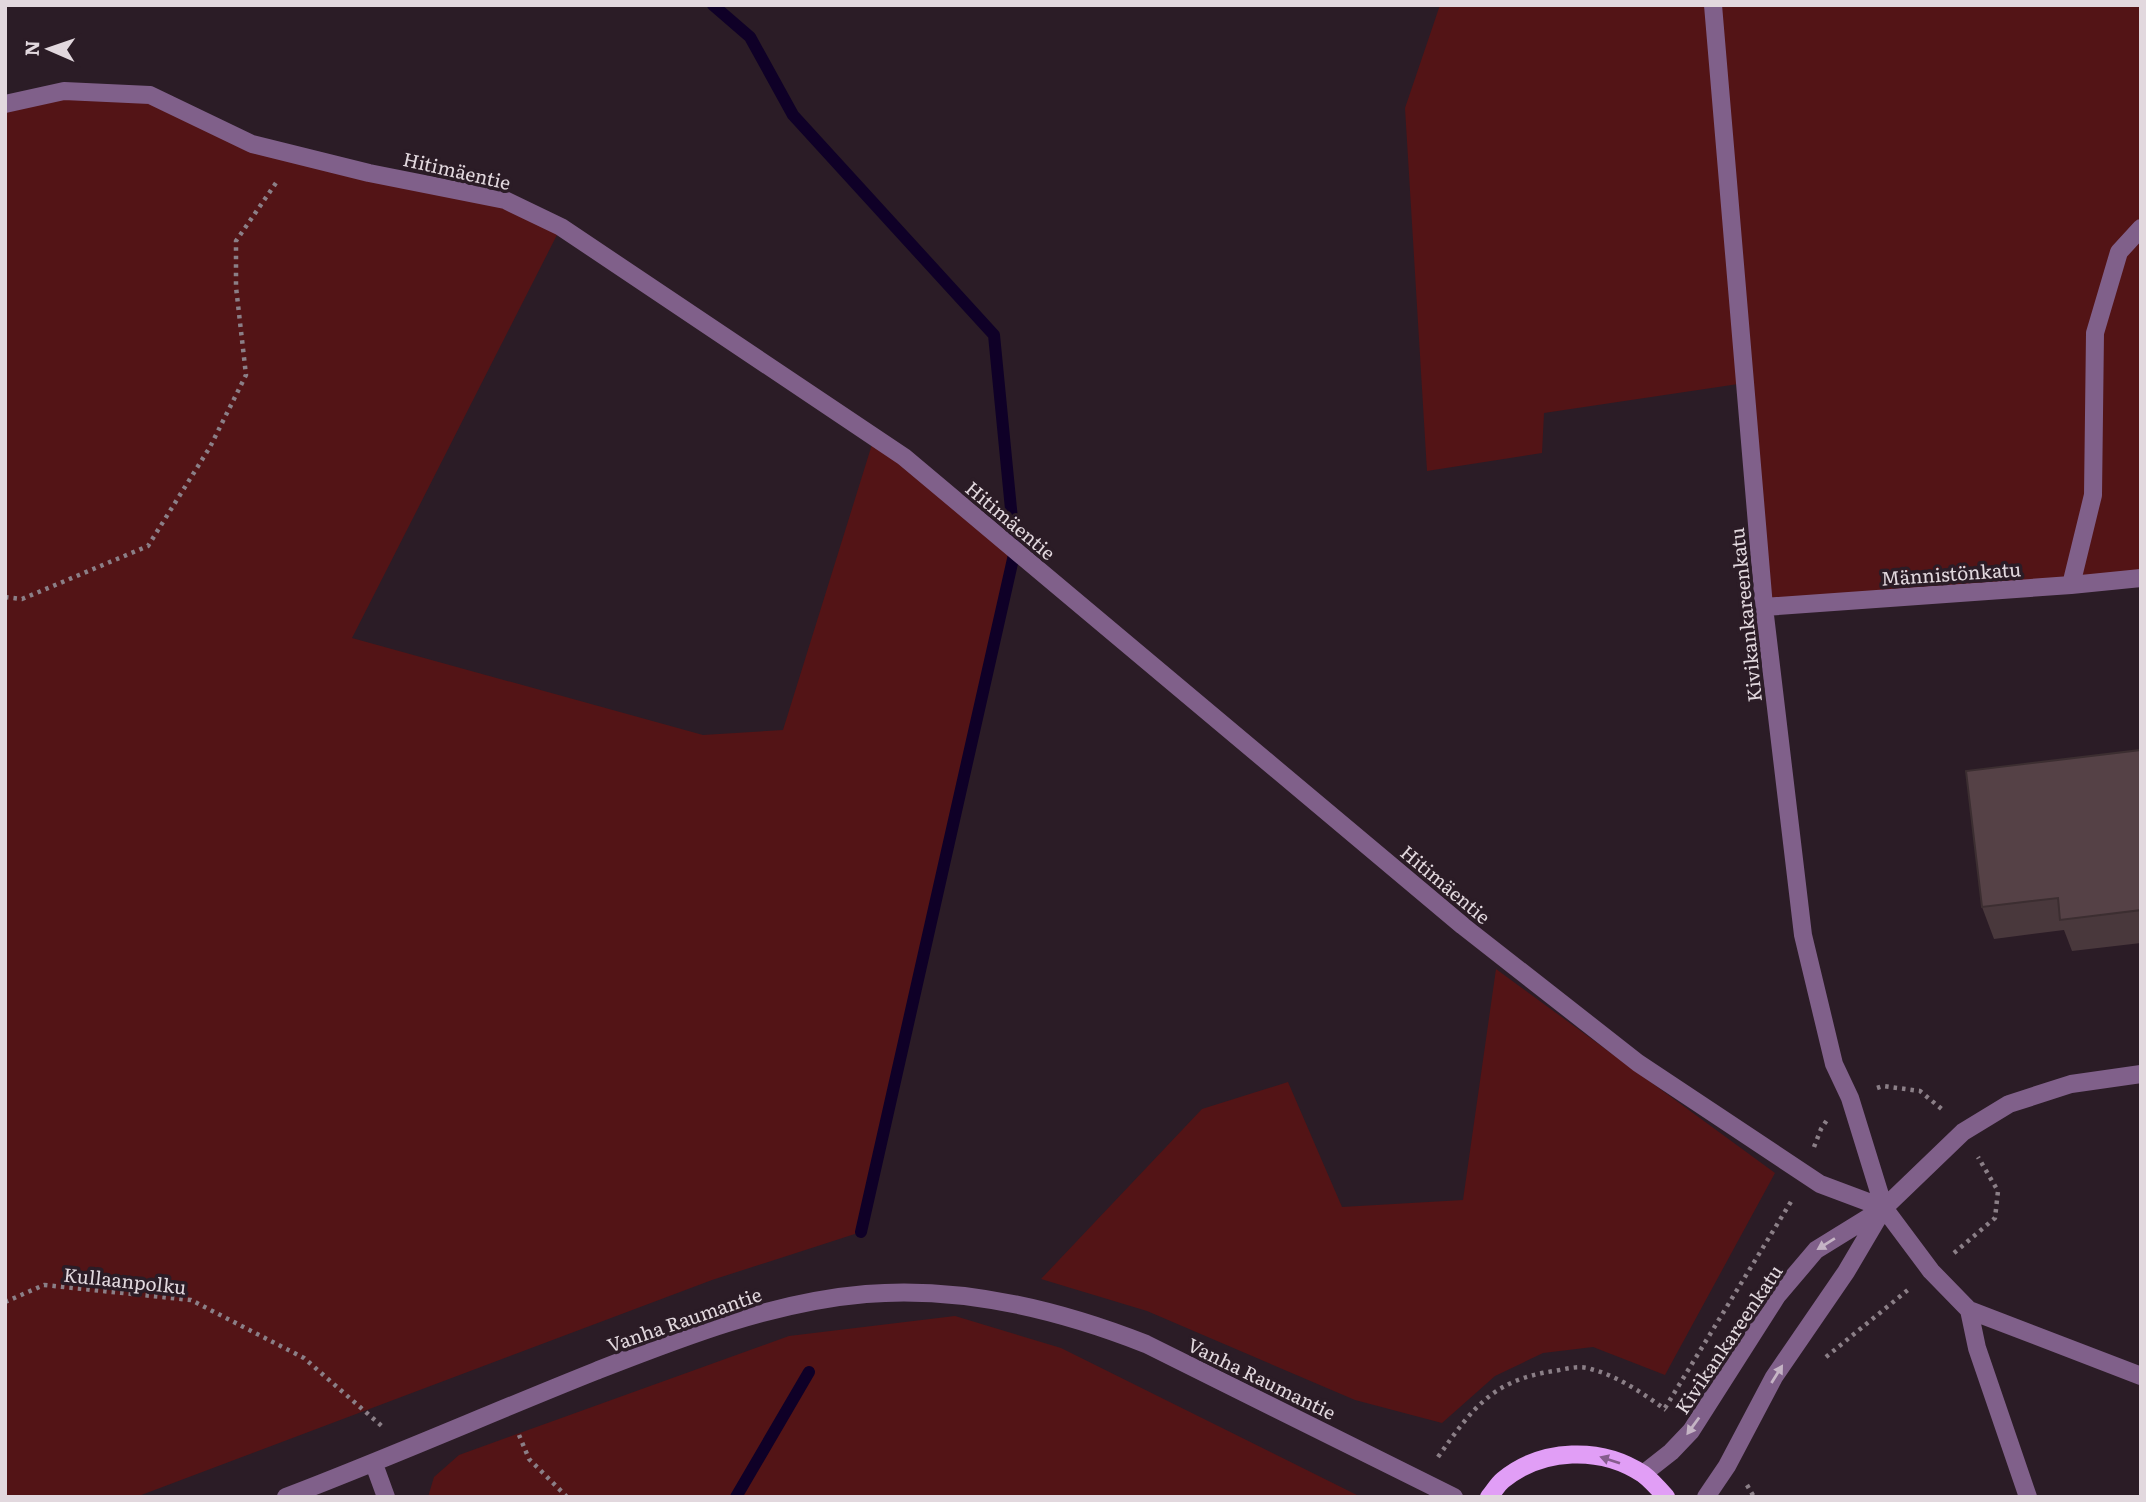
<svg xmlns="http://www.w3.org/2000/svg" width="2146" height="1502" font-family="Literata,serif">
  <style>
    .green { fill: #531416 }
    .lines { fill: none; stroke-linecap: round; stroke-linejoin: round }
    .stream { stroke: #0f0027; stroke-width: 12 }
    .path { stroke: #8b7f87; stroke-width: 4.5; stroke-dasharray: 3.5 5; stroke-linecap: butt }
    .minor { stroke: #80608a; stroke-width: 18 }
    .major { stroke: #e19ef6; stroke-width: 18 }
    .wall { fill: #49383c }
    .building { fill: #554146; stroke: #3c2e31; stroke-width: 2 }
    .oneway { fill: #c5b4c5 }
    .oneway2 { fill: #865d8e }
    .labels { text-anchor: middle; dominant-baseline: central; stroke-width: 7; stroke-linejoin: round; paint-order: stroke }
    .street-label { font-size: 19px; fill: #e2d8de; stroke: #2b1c26 }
  </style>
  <rect width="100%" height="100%" fill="#2b1c26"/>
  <path class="green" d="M1440 5H2141V578L1764 607 1745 383 1544 413 1542 453 1427 471 1405 108Z
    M64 91 150 95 278 151 505 200 561 227 352 638 703 735 783 730 874 438 1015 550 861 1232 712 1280 136 1497H5V105Z
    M1496 969 1775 1173 1665 1375 1593 1347 1543 1353 1495 1376 1442 1423 1355 1400 1147 1311 1041 1279 1202 1109 1288 1082 1342 1207 1463 1200Z
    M955 1316 1061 1348 1361 1497H428L434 1477 459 1455 789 1336Z"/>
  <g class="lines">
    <path class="stream" d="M713 5 750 37 793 115 994 335 1015 550 861 1232
      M736 1497 809 1372"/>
    <path class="path" d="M5 597 22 599 148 546 210 447 246 375 236 287V241L278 180
      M1877 1088 1883 1086 1920 1091 1944 1111
      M1814 1147 1821 1129 1827 1120
      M1954 1253 1995 1218 1998 1191 1978 1157
      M5 1302 44 1285 191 1300 304 1358 384 1428
      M1826 1357 1909 1289
      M1665 1408 1792 1200
      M519 1435 529 1459 567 1497
      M1438 1457C1472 1409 1492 1380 1554 1371 1566 1369 1579 1365 1591 1369 1618 1376 1644 1394 1666 1410
      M1747 1485 1754 1497"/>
    <path class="minor" d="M1713 5 1764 607 1803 935 1834 1064 1850 1098 1884 1208 1931 1271 1969 1310 1977 1348 2028 1497
      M5 104 64 91 150 95 252 144 369 173 505 200 561 227 904 457 1463 926 1638 1063 1820 1184 1884 1208
      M2071 585 2093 495 2095 333 2119 252 2141 228
      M1764 607 2071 585 2141 578
      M1969 1310 2141 1376
      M374 1464 386 1497
      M1643 1474 1671 1452 1691 1431 1777 1296 1816 1250 1884 1208 1963 1132 2009 1104 2071 1084 2141 1074
      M286 1497C391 1457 493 1412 596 1371 683 1337 772 1302 866 1294 962 1286 1057 1309 1146 1344L1454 1497
      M1706 1497 1727 1466 1774 1377 1846 1272 1882 1211"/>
    <path class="major" d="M1489 1497C1494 1491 1498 1484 1503 1480 1542 1448 1601 1446 1643 1474 1651 1480 1659 1489 1666 1497"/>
  </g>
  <path class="wall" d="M2141 750V943L2072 951 2064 930 1994 939 1982 907Z"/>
  <path class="building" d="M2141 750V910L2060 920 2058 898 1982 907 1966 771Z"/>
  <defs><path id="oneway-solid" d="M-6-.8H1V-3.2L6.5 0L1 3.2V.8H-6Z" transform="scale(1.75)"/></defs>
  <g class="oneway">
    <use href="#oneway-solid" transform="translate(1826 1244) rotate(148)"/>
    <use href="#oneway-solid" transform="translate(1777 1374) rotate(-58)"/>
    <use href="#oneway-solid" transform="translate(1693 1426) rotate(126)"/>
  </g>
  <use class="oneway2" href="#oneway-solid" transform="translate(1610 1460) rotate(-162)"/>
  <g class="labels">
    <g class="street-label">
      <text transform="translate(457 170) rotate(13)">Hitimäentie</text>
      <text transform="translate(1011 520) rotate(40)">Hitimäentie</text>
      <text transform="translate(1951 573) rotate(-4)">Männistönkatu</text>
      <text transform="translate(1745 615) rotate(-96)">Kivikankareenkatu</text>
      <text transform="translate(1446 884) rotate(40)">Hitimäentie</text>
      <text transform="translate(125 1280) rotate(6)">Kullaanpolku</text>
      <text transform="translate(684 1319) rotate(-19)">Vanha Raumantie</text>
      <text transform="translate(1728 1339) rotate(-56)">Kivikankareenkatu</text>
      <text transform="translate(1262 1378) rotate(26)">Vanha Raumantie</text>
    </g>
  </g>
  <rect width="2146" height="1502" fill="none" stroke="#e2d8de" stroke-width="14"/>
  <g transform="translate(49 49) rotate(272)" stroke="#2b1c26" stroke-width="5" paint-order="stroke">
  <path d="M0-5L12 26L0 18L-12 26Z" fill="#e2d8de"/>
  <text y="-10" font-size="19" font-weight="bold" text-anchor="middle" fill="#e2d8de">N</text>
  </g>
</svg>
